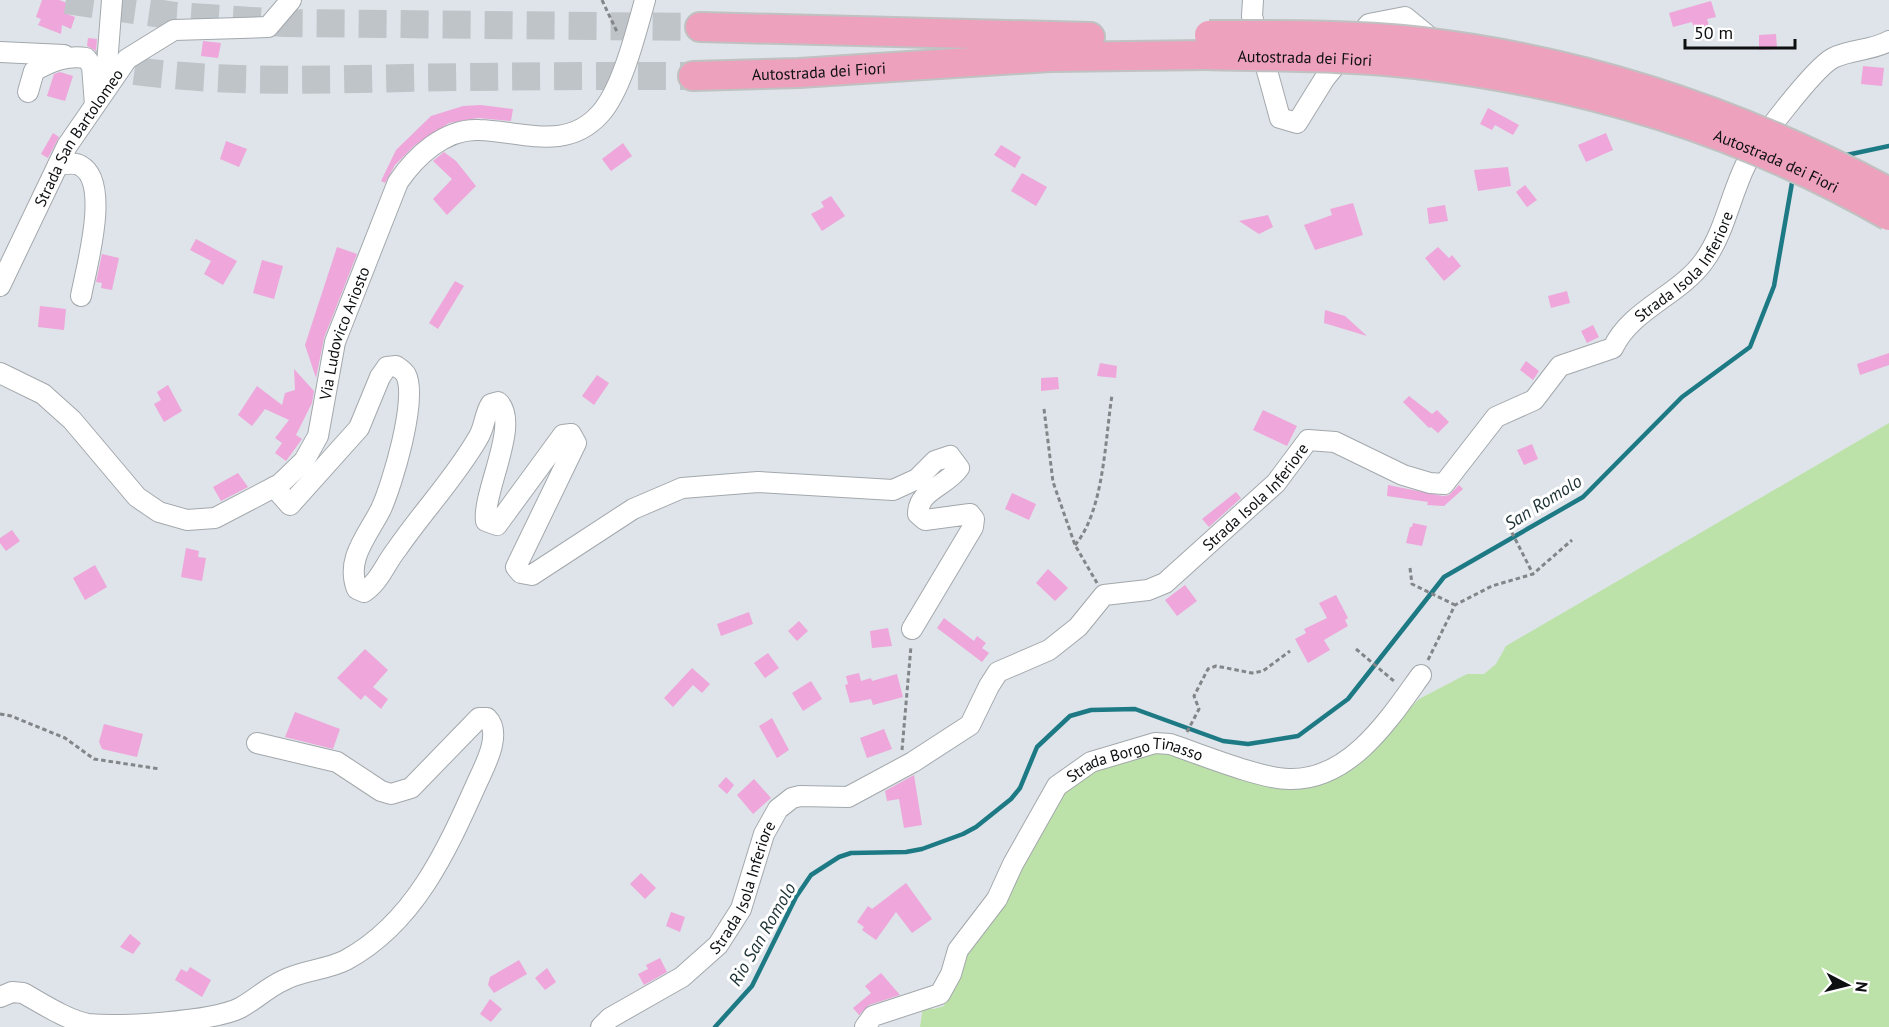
<svg xmlns="http://www.w3.org/2000/svg" width="1889" height="1027" font-family="'PT Sans',sans-serif">
  <style>
    .green { fill: #bde2a9 }
    .lines { fill: none; stroke-linecap: round; stroke-linejoin: round }
    .stream { stroke: #1d7a85; stroke-width: 4.5 }
    .building { fill: #eea6db }
    .highway-tunnel { stroke: #bfc4c9; stroke-width: 28; stroke-dasharray: 28 14; stroke-linecap: butt }
    .minor-casing { stroke: #a3a8ac; stroke-width: 22 }
    .highway-casing { stroke: #c0c1c1; stroke-width: 32 }
    .path { stroke: #828689; stroke-width: 3; stroke-dasharray: 4.5 3; stroke-linecap: butt }
    .minor { stroke: #fff; stroke-width: 20 }
    .highway { stroke: #eda1bc; stroke-width: 28 }
    .highway-bridge-casing { stroke: #c0c1c1; stroke-width: 32; stroke-linecap: butt }
    .highway-bridge { stroke: #eda1bc; stroke-width: 28 }
    .labels { text-anchor: middle; dominant-baseline: central; stroke-width: 6; stroke-linejoin: round; paint-order: stroke }
    .street-label { font-size: 16px; fill: #0e0f11; stroke: #fff }
    .water-label { font-size: 18px; font-style: italic; fill: #1d3235; stroke: #fff }
  </style>
  <rect width="100%" height="100%" fill="#dee4e9"/>
  <path class="green" d="M1889 423V1027H920L923 1007 934 1009 944 1006 955 969 1013 881 1060 793 1085 771 1155 748 1286 781 1386 733 1419 699 1467 674H1484L1496 664 1506 646Z"/>
  <g class="lines">
    <path class="stream" d="M1842 156 1889 146
      M715 1027 752 986 796 897 811 875 839 857 851 853 906 852 922 849 963 834 976 827 1011 799 1020 788 1037 747 1070 716 1091 710 1135 709 1223 741 1248 744 1298 736 1348 699 1444 577 1583 497 1682 397 1750 347 1774 286 1793 177"/>
  </g>
  <path class="building" d="M42 0H59L70 4 67 14 75 17 71 29 62 25 61 34 38 25 41 19 36 17Z
    M1711 1 1716 17 1707 19 1710 29 1696 33 1692 22 1673 27 1669 13Z
    M1776 34 1777 49 1759 50V35Z
    M88 38 97 39 96 51 87 46Z
    M203 41 221 43 218 58 201 56Z
    M1863 66 1884 68 1882 86 1861 84Z
    M60 72 73 76 65 101 47 96 54 74Z
    M481 105 513 109 511 121 478 118 449 123 415 145 395 165 385 183 381 181 396 150 431 116 463 106Z
    M1488 108 1519 125 1513 135 1495 125 1492 130 1480 124Z
    M53 133 59 137 48 158 41 154Z
    M1606 133 1613 150 1586 162 1578 145Z
    M226 141 247 149 239 167 220 159Z
    M623 143 632 156 611 171 602 159Z
    M1001 145 1021 157 1015 168 994 155Z
    M444 152 456 161 476 186 447 215 433 199 452 179 433 161Z
    M1508 167 1511 186 1478 191 1474 170Z
    M1022 173 1047 187 1036 206 1011 191Z
    M1525 185 1537 200 1527 207 1516 192Z
    M831 196 845 216 822 231 811 214 824 207 821 202Z
    M1353 203 1363 235 1315 250 1304 225 1332 215 1330 209Z
    M1445 205 1448 221 1429 224 1427 208Z
    M1268 215 1273 227 1259 234 1239 221Z
    M196 239 237 261 223 285 204 274 211 261 190 250Z
    M337 247 357 254 324 338 316 378 305 345Z
    M1438 247 1449 258 1452 255 1461 266 1444 281 1425 258Z
    M102 254 119 258 112 290 101 288 102 283 96 282Z
    M262 260 283 266 274 299 253 293Z
    M455 281 464 286 438 329 429 323Z
    M1567 291 1570 303 1551 308 1548 296Z
    M40 306 66 309 64 330 38 327Z
    M1325 310 1345 316 1367 336 1324 323Z
    M1593 325 1599 337 1587 343 1581 331Z
    M1889 353V365L1860 375 1857 364Z
    M1526 361 1539 371 1533 380 1520 370Z
    M1100 363 1117 366 1116 378 1097 376Z
    M294 369 314 391 312 403 296 435 302 439 286 461 275 453 282 443 275 438 289 420 265 409 252 426 238 415 257 386 282 405 285 393 295 390Z
    M597 375 609 383 594 405 582 396Z
    M1058 377 1059 389 1041 391V378Z
    M168 385 182 411 164 422 154 404 161 400 157 392Z
    M1409 396 1432 414 1437 410 1449 422 1438 433 1431 427 1429 428 1403 402Z
    M1263 410 1297 426 1287 446 1253 430Z
    M1532 444 1538 459 1524 465 1517 450Z
    M238 473 248 487 221 501 213 487Z
    M1388 485 1443 496 1449 495 1459 485 1463 489 1444 506 1427 505 1428 502 1387 496Z
    M1236 492 1241 498 1209 527 1202 519Z
    M1012 493 1036 504 1029 520 1005 509Z
    M1413 523 1427 526 1422 546 1406 543 1410 527H1412Z
    M12 530 20 541 6 551 0 543V538Z
    M186 548 199 551 198 557 206 558 202 581 181 577Z
    M95 565 107 587 85 600 73 578Z
    M1048 569 1068 588 1055 601 1036 583Z
    M1185 585 1197 601 1177 616 1165 600Z
    M1336 595 1348 618 1345 620 1348 626 1324 640 1330 650 1308 663 1295 639 1306 633 1304 629 1327 618 1319 603Z
    M749 612 753 624 721 636 717 624Z
    M944 618 974 641 977 636 986 643 982 648 989 653 982 662 937 628Z
    M799 621 808 631 797 641 788 631Z
    M888 628 892 646 872 648 870 631Z
    M365 649 388 670 373 687 388 699 381 709 365 695 361 700 337 678Z
    M768 653 779 668 765 678 754 663Z
    M692 668 710 684 702 693 693 685 673 707 664 698Z
    M859 673 861 681 871 678 872 681 897 674 903 697 873 705 871 699 850 703 845 685 848 684 846 676Z
    M811 681 822 699 803 711 792 693Z
    M295 712 340 729 333 749 285 737Z
    M772 718 789 750 777 758 759 726Z
    M104 724 143 734 137 757 102 749 99 742Z
    M884 729 892 749 867 758 860 738Z
    M914 775 922 825 904 828 899 799 887 801 885 791Z
    M726 777 734 785 727 794 718 786Z
    M754 779 771 798 753 814 737 795Z
    M641 873 656 888 645 899 630 884Z
    M906 883 932 919 912 933 896 912 876 940 862 930 864 927 857 922 868 906 872 909Z
    M671 912 685 917 680 932 666 926Z
    M130 934 141 943 133 954 120 947Z
    M660 958 667 972 644 985 638 974 648 969 646 965Z
    M519 960 527 974 494 993 488 985 490 977Z
    M190 967 211 980 202 997 175 980 181 969 187 972Z
    M547 968 556 982 545 990 535 978Z
    M881 973 900 995 869 1005 859 1015 853 1008 871 993 865 986Z
    M490 999 502 1009 491 1022 480 1014Z"/>
  <g class="lines">
    <path class="highway-tunnel" d="M66 0 176 16 284 23 700 27
      M93 64C196 84 302 80 406 78 502 76 597 76 693 76"/>
    <defs>
      <g id="minor">
        <path d="M1253 0 1252 16 1280 118 1297 123 1325 78 1369 24 1405 17 1438 44"/>
        <path d="M0 52 64 55"/>
        <path d="M105 90 112 0"/>
        <path d="M28 92 34 71C51 61 67 55 86 58L92 66 95 105"/>
        <path d="M58 165C65 164 75 162 81 166 111 183 86 268 81 296"/>
        <path id="s1" d="M0 286 67 146 127 59 174 30 268 27 291 0"/>
        <path id="s2" d="M0 373 43 394 72 420 137 497 159 512 187 520 215 518 280 484 304 461 318 436 335 342 398 182C415 157 445 128 479 130 521 131 566 152 600 114 622 90 636 32 645 0"/>
        <path d="M274 487 290 505 359 428 380 377 387 367 396 366C399 368 404 371 406 375 418 399 392 485 381 509 368 535 345 559 357 589L364 592C380 581 385 564 397 549 423 511 455 478 478 438 485 427 484 415 491 404L498 402C521 423 482 493 486 521L497 525 563 435 571 434 576 443 516 567 521 573 532 575 633 509 682 488 758 482 893 490 917 479 935 461 950 456 959 468C947 486 918 490 918 514L925 520 970 514 974 519 973 527 912 629"/>
        <path d="M0 997 12 992 23 993C43 1004 65 1019 88 1024 120 1027 211 1022 240 1008 255 1000 267 988 282 981 302 970 327 970 346 960 414 923 446 852 476 785 484 767 503 734 487 718H479L411 788 391 794 381 791 337 762 257 743"/>
        <path id="s3" d="M601 1027 610 1018 682 977 718 945 741 909 764 834 778 809 792 798 800 796 848 797 913 762 970 725 989 686 998 672 1049 650 1078 627 1104 595 1148 590 1165 583 1276 483 1308 440 1335 442 1403 475 1430 483 1444 484 1496 417 1534 400 1560 366 1613 348C1630 310 1680 295 1704 261 1725 232 1730 196 1746 164 1756 144 1814 68 1833 58 1851 49 1871 51 1889 41"/>
        <path id="s4" d="M865 1027 873 1016 940 994 951 974 958 950 997 899 1013 864 1057 786 1091 762 1155 743 1170 744C1200 754 1261 779 1289 779 1350 781 1390 718 1421 675"/>
      </g>
      <g id="highway">
        <path d="M700 27 1090 37"/>
        <path id="s5" d="M693 76 799 73 1050 57 1207 55"/>
      </g>
    </defs>
    <use href="#minor" class="minor-casing"/>
    <use href="#highway" class="highway-casing"/>
    <path class="path" d="M602 0 618 34
      M1044 409 1053 482 1075 545 1097 583
      M1505 519 1533 574
      M1075 545C1104 511 1105 440 1112 395
      M1410 568 1412 584 1455 605
      M1356 649 1395 682
      M1428 660 1455 605 1492 586 1533 574 1572 540
      M0 714 11 716 65 738 94 759 160 769
      M1187 732 1199 709 1194 696 1208 669 1216 666 1252 673 1263 671 1290 651
      M902 750 911 646"/>
    <use href="#minor" class="minor"/>
    <use href="#highway" class="highway"/>
    <defs>
      <g id="highway-bridge">
        <path d="M1209 35C1280 35 1351 34 1422 42 1587 61 1743 114 1889 192"/>
        <path id="s6" d="M1207 55C1276 57 1347 56 1416 64 1582 83 1744 132 1889 216"/>
      </g>
    </defs>
    <use href="#highway-bridge" class="highway-bridge-casing"/>
    <use href="#highway-bridge" class="highway-bridge"/>
  </g>
  <g class="labels">
    <g class="street-label">
      <text stroke="none"><textPath href="#s6" startOffset="98">Autostrada dei Fiori</textPath></text>
      <text stroke="none"><textPath href="#s5" startOffset="126">Autostrada dei Fiori</textPath></text>
      <text stroke="none"><textPath href="#s1" startOffset="168">Strada San Bartolomeo</textPath></text>
      <text stroke="none"><textPath href="#s6" startOffset="584">Autostrada dei Fiori</textPath></text>
      <text stroke="none"><textPath href="#s3" startOffset="1449">Strada Isola Inferiore</textPath></text>
      <text stroke="none"><textPath href="#s2" startOffset="513">Via Ludovico Ariosto</textPath></text>
      <text stroke="none"><textPath href="#s3" startOffset="891">Strada Isola Inferiore</textPath></text>
      <text stroke="none"><textPath href="#s4" startOffset="410">Strada Borgo Tinasso</textPath></text>
      <text stroke="none"><textPath href="#s3" startOffset="207">Strada Isola Inferiore</textPath></text>
    </g>
    <g class="water-label">
      <text transform="translate(1543 502) rotate(-32)">San Romolo</text>
      <text transform="translate(762 934) rotate(-60)">Rio San Romolo</text>
    </g>
  </g>
  <g transform="translate(1847 985) rotate(97)" stroke="#ffffff" stroke-width="4.5" paint-order="stroke">
  <path d="M0-4.5L10 22L0 15L-10 22Z" fill="#0e0f11"/>
  <text y="-9" font-size="16" font-weight="bold" text-anchor="middle" fill="#0e0f11">N</text>
  </g>
  <path d="M1685 39v9h110v-9" fill="none" stroke="#0e0f11" stroke-width="3"/>
  <text x="1694" y="39" font-size="18" fill="#0e0f11" stroke="#ffffff" stroke-width="4.5" paint-order="stroke">50 m</text>
</svg>
